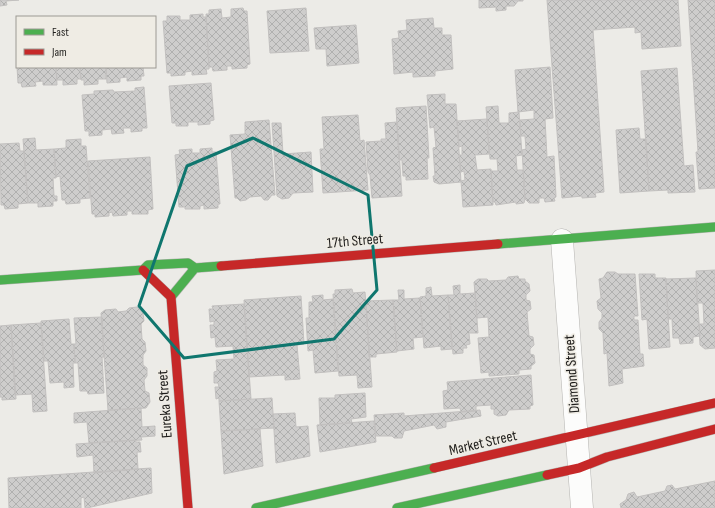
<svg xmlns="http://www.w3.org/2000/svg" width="715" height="508" font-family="'Sofia Sans Condensed',sans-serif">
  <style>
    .building { fill: url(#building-cross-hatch); stroke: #c2c0bf }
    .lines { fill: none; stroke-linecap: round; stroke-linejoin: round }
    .street-casing { stroke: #b5b4b1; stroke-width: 23 }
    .fast-casing { stroke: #b5b4b1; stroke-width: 10 }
    .jam-casing { stroke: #b5b4b1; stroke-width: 10 }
    .street { stroke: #fcfcfb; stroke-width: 22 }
    .fast { stroke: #4caf50; stroke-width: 9 }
    .jam { stroke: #c62828; stroke-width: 9 }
    .marked { fill: none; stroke: #0f766e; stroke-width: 3; stroke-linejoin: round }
    .labels { text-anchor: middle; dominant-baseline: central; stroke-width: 3; stroke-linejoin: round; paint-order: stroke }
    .street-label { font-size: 15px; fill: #1f1e1c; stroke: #efece4 }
  </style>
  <defs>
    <pattern id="building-cross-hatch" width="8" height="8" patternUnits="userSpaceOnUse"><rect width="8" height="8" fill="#cecdcc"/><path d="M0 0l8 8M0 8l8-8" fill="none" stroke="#b0b0af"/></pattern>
  </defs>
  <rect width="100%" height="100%" fill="#ecebe7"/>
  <path class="building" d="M0 0H19L6 1 7 5 0 6Z
    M479 0H523V1H518L514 6H506V10L496 11V7L479 8Z
    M547 0H678L681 46 642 49 641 32 635 33V27L593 30 604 192 595 193 596 197 582 198V196L562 198Z
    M688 0H715V188L699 189 696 152H698Z
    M243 8 244 11H247L250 64 247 65V68L232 69V66H227V70L213 71 212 67H209L206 14H209V10L221 9 222 18 231 17V9Z
    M306 8 309 51 270 53 267 11Z
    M203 14V17H206L209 67V69H206L207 74 192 75V71L185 72V75L171 76V73H167L163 21H167V16H180V20H190V15Z
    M433 18 434 28H442V35H451L453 69 435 71V76L413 77V72L394 74 392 39 399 38 398 31 407 30 406 20Z
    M356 25 359 63 327 66 326 49H316L314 28Z
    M17 67H56L57 85H43V81L35 82 36 86 22 87 21 83H18Z
    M56 67H80L81 79H77V84L63 85V80H57Z
    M80 67H106V79H98V84L84 85V80H81Z
    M106 67H143L144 76H141V80L127 81V77L120 78V82L107 83Z
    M550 67 553 118 545 119 547 157 554 156 556 197 554 198 555 201 545 202 544 198H539V203H529L525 199 522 150 526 149 525 136H521L520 120 534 119V110L518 112 515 70Z
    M677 68 684 166 693 165 695 192 668 193V190L649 191 641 71Z
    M211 83 214 120 210 121V124L198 125V122H188V126H176V123H172L169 86Z
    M144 87 147 128H142V131L131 132V128H123L124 133 112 134 111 129 102 130V135L89 136V131H85L82 95 94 94V91L113 90 114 92 135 91V88Z
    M445 94V104H456L461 182 439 184 434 182 433 176H435L433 148 436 147 434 127 430 128 427 95Z
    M426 106 429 158H427L428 179 406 180V176H403L402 160H399L396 108Z
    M498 106 499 123H509V113L519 112 522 155 516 156 517 170H523L525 199 524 203 516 204V202L496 205 495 202H493L491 171H498L497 159H490L486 107Z
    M358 115 360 141 364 140 368 190 323 193 320 149H324L322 117Z
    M487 119 489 154 475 155 477 170 491 169 493 205 463 207 461 181 465 180 464 171 461 172 459 155H462V146L459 147 457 121Z
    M269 120 275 195H272L268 200H264L261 196 250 197 246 200 240 201 237 198H235L230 135 245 134V122Z
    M397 122 402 196 372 198 370 175 368 172 366 142 381 141V139H386L385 123Z
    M272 123H281L283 154 311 152 313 192 293 193 289 198 282 199 277 196Z
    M639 128 640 139H646L649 191 620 193 616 130Z
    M35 138 36 150 54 149 56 177V178H53L54 196H57V201H53V206L38 207V203H28L23 139Z
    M81 139V146H86L90 198 80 199V203L66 204 65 200H62L60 176 56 177 54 149 66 148V140Z
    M19 143 20 151H24L28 203 18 204V208L5 209 4 205H1L0 144Z
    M212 148V152H216L220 204H218V208L204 209V205L200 206V209H185V207H179L175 155 180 154 179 150 192 149V153H200V149Z
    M150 157 153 209 148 210V214H132V211H127V215L113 216 112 212 109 213V216L95 217V214H92L88 161Z
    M715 270V348L705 349 700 345 699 324H704L703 303H697L696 271Z
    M607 272H615L618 274H635L638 316H634V320H638L640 354H643L644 366 622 369 623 383 609 386 607 353 604 354 603 333 599 329V322L602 318V313L598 309 597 301 601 298 599 279 603 278Z
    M639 274H655V278H666L670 347 649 349 647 319 642 320Z
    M518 276 519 279H525V281L529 284 530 291 526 295V300L530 301 531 309 527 312 529 336 533 337 534 345 530 349V354L534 355 535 363 531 366V369L519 370V374L489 376V372L481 373 478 338 489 337 488 317 477 318 474 282 478 279H487L489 281 506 280 508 277Z
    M696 278 700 336 693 337V343L680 344 679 338H673L672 319H668L666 279Z
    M460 285V294L475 293 478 333H469L470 344 466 345 467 348H463V353L453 354 448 295H454L453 286Z
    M431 287 432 296 448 295 452 349 441 350V346L424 348 420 297 426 296V288Z
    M352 289 353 293 365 292 372 387 358 388 357 375 339 376 333 294H335V290Z
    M398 290H404V299L420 298 423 337 413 338 414 349 397 351 393 300H399Z
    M323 295V300L333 299 338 371 315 373 313 350 308 351 306 318H309V302H313L312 296Z
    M301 296 304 344 297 345 300 379 285 380V375L249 377 244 300Z
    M393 300 397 352 376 354V357H369L366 301Z
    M244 304 251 399 219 401V398L216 399 215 387H219L218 383H214V372L217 371 216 360 234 359 233 346 216 347 215 337 211 338 210 325H214V321L210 322 209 309H213L212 306Z
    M137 307 143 313 144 321 141 324 142 339 145 342 146 351 143 355V365L147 368V376L144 380 145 391 149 393 150 402 146 408 108 410 101 313 105 310 116 309 118 312 126 311 129 308Z
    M102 317 104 357H102L104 393 88 394 87 391H80L78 363H75L74 344H76L74 318Z
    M69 319 71 344H74L75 363H73L74 387 64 388V382L50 383 48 361H44L41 321Z
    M41 323 47 411 33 412 32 394 15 395 11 325Z
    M11 325 16 399 2 400V397H0V326Z
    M531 375 533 405 530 406V409L509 410 506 415 498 416 494 414V409H491V405L476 406V411L461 412 460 408 444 409 443 391 448 390 447 382Z
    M365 393 366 417 351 419 352 423 320 425 319 398H335V395Z
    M272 398 274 428 221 431 219 401Z
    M141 408 142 427 155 426V436L141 437 142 440 89 443 87 422 74 423V413Z
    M480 410 481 416 446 422V427L437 429 434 425 404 431 402 438H394L392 436H376L374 415 404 413V416Z
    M295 413 296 427 308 426 310 456 276 463 273 414Z
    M374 421 376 442 320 452 317 425Z
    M260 429 263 466 224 474 221 431Z
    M135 440 136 442H140L141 452H137L138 469 94 473 93 455 77 457 76 444Z
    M151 468 152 493 87 508H85L84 497 81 498V508H9L8 478Z
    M715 481V508H621L620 504 626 500 628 494 634 492 637 497 665 491 667 486 672 485 675 489Z"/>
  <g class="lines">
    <defs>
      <path id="street" d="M562 240 582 508"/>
      <path id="fast" d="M498 244 715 227
        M0 280 143 270 148 265 188 263 195 268 221 266
        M171 297 195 268
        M256 508 434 468
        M397 508 547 475"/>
      <path id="jam" d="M221 266 498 244
        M143 270 171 297 188 508
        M434 468 715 403
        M547 475 579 468 607 457 715 429"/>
    </defs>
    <use href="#street" class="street-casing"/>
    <use href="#fast" class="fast-casing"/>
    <use href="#jam" class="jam-casing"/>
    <use href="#street" class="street"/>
    <use href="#fast" class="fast"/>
    <use href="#jam" class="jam"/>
  </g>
  <path class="marked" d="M253 138 368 195 377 290 334 339 184 358 139 306 187 166Z"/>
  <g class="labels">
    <g class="street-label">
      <text transform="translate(355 241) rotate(-5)">17th Street</text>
      <text transform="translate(572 374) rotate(-94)">Diamond Street</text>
      <text transform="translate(165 404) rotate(-94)">Eureka Street</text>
      <text transform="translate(483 443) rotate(-13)">Market Street</text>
    </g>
  </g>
  <rect x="16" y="16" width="140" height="52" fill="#efece4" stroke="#9c9a94"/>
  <rect x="24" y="29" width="20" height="6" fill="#4caf50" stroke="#9c9a94"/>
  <text x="52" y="36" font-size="12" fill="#1f1e1c">Fast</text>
  <rect x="24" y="49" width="20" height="6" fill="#c62828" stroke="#9c9a94"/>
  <text x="52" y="56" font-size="12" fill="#1f1e1c">Jam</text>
</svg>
